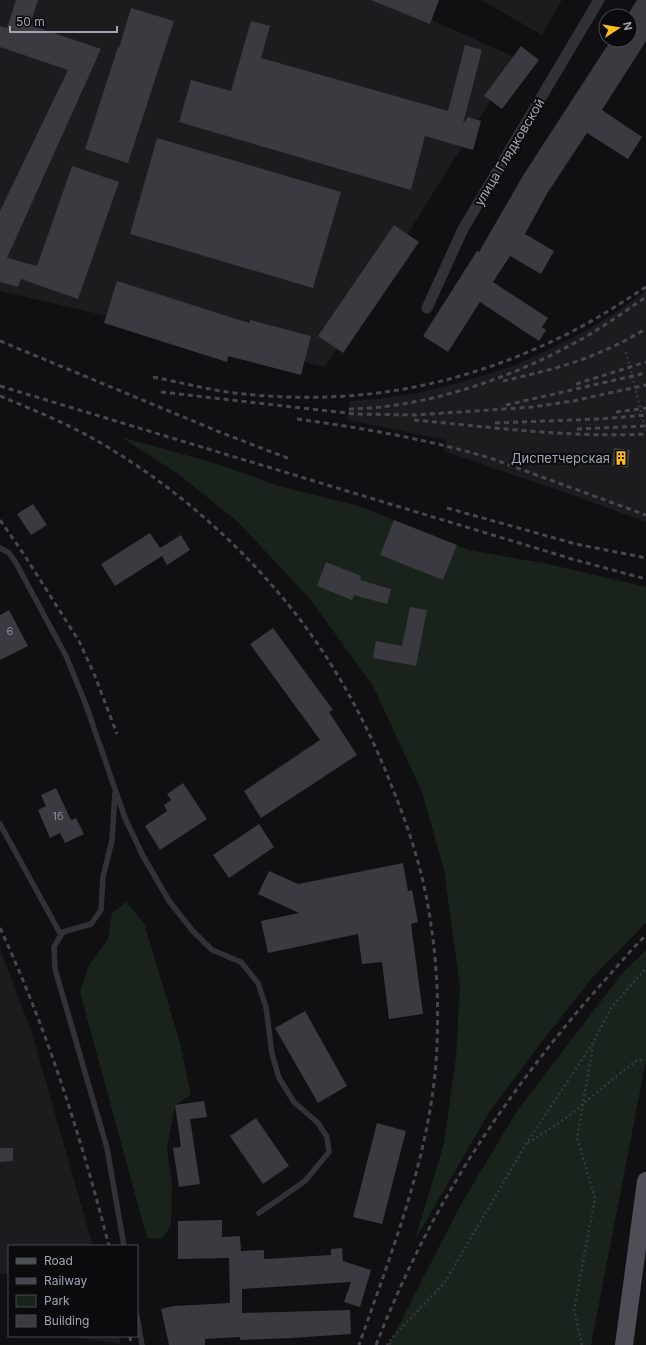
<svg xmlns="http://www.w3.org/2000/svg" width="646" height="1345" font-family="Inter,sans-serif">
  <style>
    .built { fill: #1c1c1f }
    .green { fill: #1a221c }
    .building { fill: #3a3a40 }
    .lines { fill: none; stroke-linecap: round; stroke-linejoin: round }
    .path { stroke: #37393e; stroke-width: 2.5; stroke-dasharray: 2 3; stroke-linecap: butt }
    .service { stroke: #313237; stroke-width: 5.5 }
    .minor { stroke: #313237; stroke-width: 11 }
    .primary { stroke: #4d4e56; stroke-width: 18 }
    .rail { stroke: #46484e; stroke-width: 3; stroke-dasharray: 5 4; stroke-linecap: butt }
    .labels { text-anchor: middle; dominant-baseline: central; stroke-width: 4; stroke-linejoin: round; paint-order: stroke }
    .number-label { font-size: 11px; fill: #868a97 }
    .street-label { font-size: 13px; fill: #a0a5b4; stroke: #0b0b0d }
    .poi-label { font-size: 13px; fill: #a0a5b4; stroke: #0b0b0d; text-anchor: end }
  </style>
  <rect width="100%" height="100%" fill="#101012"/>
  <path class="built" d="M0 0H387L517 58 325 367 0 291Z
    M481 0H562L542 35Z
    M646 291V522L569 494 444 451 446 440 347 420 350 401 378 399 418 393 466 381 515 365 538 355 583 332 615 313Z
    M0 949 32 1033 93 1246H9V1274H0Z
    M73 1336H119L121 1344 74 1337Z"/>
  <path class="green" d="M121 437 214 463 279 486 359 506 469 550 548 564 646 587V923L593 977 543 1040 490 1111 415 1240 444 1143 456 1057 460 987 444 870 422 792 373 686 310 599 240 524 181 476Z
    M126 902 144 923 180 1043 191 1095 175 1105 167 1148 172 1184 171 1226 162 1239 147 1238 80 992 89 965 108 939 112 913Z
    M646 950V1060L591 1345H389L460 1206 517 1111 621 975Z"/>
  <path class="building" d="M16 0H38L30 25 101 49 7 258 37 266 72 166 119 182 78 299 21 279 18 287 0 282V211L68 70 0 47V26L7 28Z
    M371 0H439L430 24Z
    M637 0H646V41L602 110 642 137 628 159 587 133 548 192 525 234 554 251 541 274 510 256 493 282 548 318 542 327 546 330 539 341 480 302 448 352 423 336 477 251 479 252 524 174 611 40H630V11Z
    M131 8 174 21 128 163 85 149 118 47 119 48Z
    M251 21 270 26 261 58 448 111 465 45 482 50 463 124 468 117 481 121 473 150 425 136 411 190 179 122 191 80 231 91Z
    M521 46 539 60 502 109 484 96Z
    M157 138 341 192 313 288 130 234Z
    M394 225 419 242 343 353 318 336Z
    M117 281 249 323 250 320 311 336 301 375 228 356 227 362 104 323Z
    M614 448 630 450 628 468 612 465Z
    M33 504 47 525 31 535 17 514Z
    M394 520 457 545 443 580 380 555Z
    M150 533 160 548 181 535 190 550 167 565 162 556 115 586 101 564Z
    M326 562 361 576 360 580 391 589 387 604 354 595 352 600 317 586Z
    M410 607 427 610 416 666 373 658 376 641 402 646Z
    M9 610 28 646 0 660V615Z
    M273 628 333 710 329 712 357 755 261 818 244 791 320 740 250 644Z
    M183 783 207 819 160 850 145 826 167 811 164 805 171 800 167 794Z
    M56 788 71 820 76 818 84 834 65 843 60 833 50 838 38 810 46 806 41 795Z
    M259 824 274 847 229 878 213 855Z
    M403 863 408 891 412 890 418 922 411 924 423 1014 389 1019 382 962 362 964 358 934 268 953 261 921 299 913 258 894 269 871 298 884Z
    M305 1011 347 1086 318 1103 275 1028Z
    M204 1101 207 1117 190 1119 200 1184 179 1187 173 1148 181 1147 175 1105Z
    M256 1118 289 1166 263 1184 230 1136Z
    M377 1123 406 1131 382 1224 353 1217Z
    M0 1148H13V1161L0 1162Z
    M222 1220V1237L240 1236 241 1251 264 1250V1259L331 1255V1249L342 1248 343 1261 371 1270 360 1307 344 1302 351 1282 242 1289V1313L350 1310 351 1334 291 1338 240 1340V1337L205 1339V1345H169L161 1309 174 1306 230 1303 229 1258 178 1259V1221Z"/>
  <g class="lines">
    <path class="path" d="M626 352 646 431
      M528 1143 566 1118 618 1075 636 1061 646 1060
      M389 1343 393 1345
      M387 1345 393 1337 445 1282 526 1144 593 1043 611 1008 646 968
      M582 1345 574 1310 595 1198 577 1138 593 1046"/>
    <path class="service" d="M0 548 9 553 16 563 66 656 86 705 125 818 143 856 169 901 192 930 212 950 241 962 258 983 266 1007 272 1054 279 1078 294 1102 318 1123 327 1137 329 1152 305 1181 259 1213
      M115 793 112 840 103 877 101 910 91 924 63 932 54 947 55 969 107 1148 124 1246
      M0 824 61 935
      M137 1316 142 1345"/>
    <path class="minor" d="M427 308 463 229 599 0"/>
    <path class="primary" d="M624 1345 646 1181"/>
    <path class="rail" d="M0 341 222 433 290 459
      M153 377C178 382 202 388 227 392 350 408 461 388 571 332 597 319 621 303 646 287
      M503 381C537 373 573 365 605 350 620 344 633 336 646 329
      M576 384 646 362
      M0 386 572 559 646 579
      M161 392 355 414 416 415 533 407 573 401 646 385
      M0 396C39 412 78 428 114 451 196 501 275 577 327 658 354 700 376 745 394 792 411 834 425 879 431 925 438 970 439 1017 436 1063 428 1161 391 1253 359 1345
      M506 405 646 373
      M349 409C422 408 506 380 569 346 596 332 621 314 646 297
      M616 412 646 408
      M297 419C362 428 427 439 490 458L646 515
      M414 420C491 427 569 438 646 434
      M495 423 599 419 646 415
      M577 429 646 426
      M447 508 576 544 646 558
      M0 520 23 553 79 641 95 676 117 734
      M0 928C47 1029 81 1137 109 1246
      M130 1336 131 1345
      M376 1345C389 1312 403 1280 419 1248 464 1158 524 1074 589 998 608 977 626 955 646 935"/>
  </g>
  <defs>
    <symbol id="building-bare" viewBox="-9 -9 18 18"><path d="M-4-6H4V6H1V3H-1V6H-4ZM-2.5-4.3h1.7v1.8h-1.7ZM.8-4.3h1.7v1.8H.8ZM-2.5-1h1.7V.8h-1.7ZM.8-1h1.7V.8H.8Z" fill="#ffbc1b" stroke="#0b0b0d" stroke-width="2.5" paint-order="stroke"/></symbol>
  </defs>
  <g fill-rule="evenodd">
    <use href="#building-bare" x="611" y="448" width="20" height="20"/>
  </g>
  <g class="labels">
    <g class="number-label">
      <text x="10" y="631">6</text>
      <text x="58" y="816">1б</text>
    </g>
    <g class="street-label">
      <text transform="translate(509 152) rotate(-59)">улица Глядковской</text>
    </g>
    <g class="poi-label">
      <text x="610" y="458">Диспетчерская</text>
    </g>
  </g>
  <rect x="8" y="1245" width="130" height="92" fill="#0b0b0d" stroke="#474950"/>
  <rect x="16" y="1258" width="20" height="6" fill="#4d4e56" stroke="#474950"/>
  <text x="44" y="1265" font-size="12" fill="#a0a5b4">Road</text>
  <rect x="16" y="1278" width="20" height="6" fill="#46484e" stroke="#474950"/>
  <text x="44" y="1285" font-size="12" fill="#a0a5b4">Railway</text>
  <rect x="16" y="1295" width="20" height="12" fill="#1a221c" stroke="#474950"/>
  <text x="44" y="1305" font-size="12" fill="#a0a5b4">Park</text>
  <rect x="16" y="1315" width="20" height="12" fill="#3a3a40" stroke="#474950"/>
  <text x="44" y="1325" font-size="12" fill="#a0a5b4">Building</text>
  <g transform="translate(618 28) rotate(78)"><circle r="19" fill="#0b0b0d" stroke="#474950"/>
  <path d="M0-3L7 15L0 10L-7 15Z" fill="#ffbc1b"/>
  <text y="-6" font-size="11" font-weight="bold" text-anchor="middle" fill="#a0a5b4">N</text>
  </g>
  <path d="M10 26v6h107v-6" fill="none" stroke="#a0a5b4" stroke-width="2"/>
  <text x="16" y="26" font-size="12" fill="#a0a5b4" stroke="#0b0b0d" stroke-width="3" paint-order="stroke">50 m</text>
</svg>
